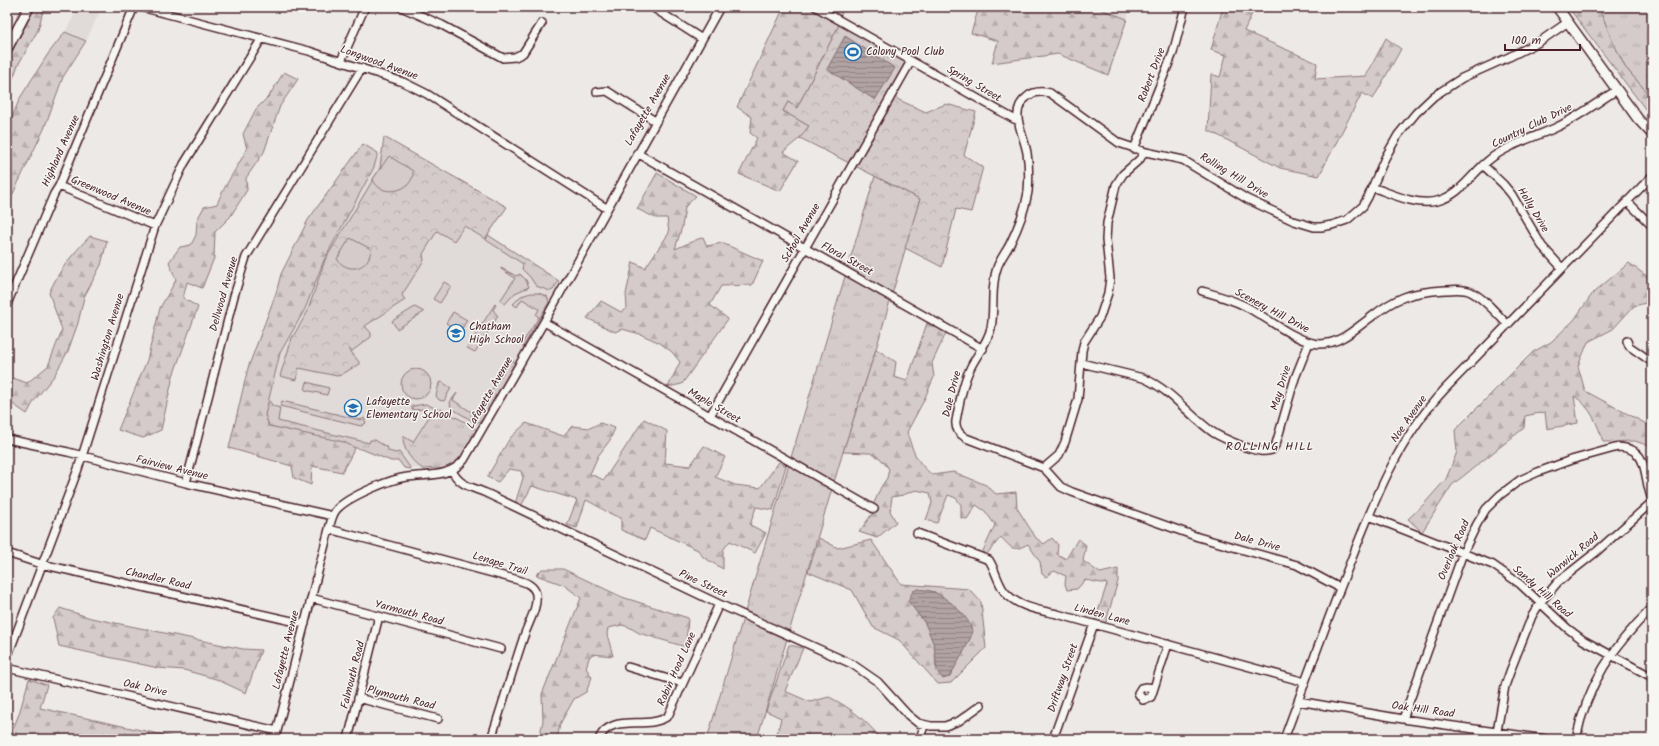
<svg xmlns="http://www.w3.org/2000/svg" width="1659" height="746" font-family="Kalam,sans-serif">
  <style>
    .built { fill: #e0dad8 }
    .grass { fill: url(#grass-tufts); stroke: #8f757a }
    .forest { fill: url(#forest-firs); stroke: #8f757a; fill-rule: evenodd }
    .park { fill: url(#park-crowns); stroke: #8f757a }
    .pitch { fill: #d4cbca; stroke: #8f757a }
    .water { fill: url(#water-rules); stroke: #886e73 }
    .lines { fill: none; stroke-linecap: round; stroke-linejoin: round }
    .minor-casing { stroke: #4a1f2b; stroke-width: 10 }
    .major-casing { stroke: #4a1f2b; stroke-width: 12 }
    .minor { stroke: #f6f6f2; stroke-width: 7 }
    .major { stroke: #f6f6f2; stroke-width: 9 }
    .labels { text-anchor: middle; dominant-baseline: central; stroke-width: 3; stroke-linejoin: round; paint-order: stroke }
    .poi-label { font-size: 11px; fill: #4a1f2b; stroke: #f6f6f2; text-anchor: start }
    .street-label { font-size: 11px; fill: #4a1f2b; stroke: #f6f6f2 }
    .neighbourhood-label { font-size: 12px; letter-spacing: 1px; fill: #4a1f2b; stroke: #f6f6f2 }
  </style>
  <defs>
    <pattern id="grass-tufts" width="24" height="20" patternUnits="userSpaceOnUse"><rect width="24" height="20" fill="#d4cbca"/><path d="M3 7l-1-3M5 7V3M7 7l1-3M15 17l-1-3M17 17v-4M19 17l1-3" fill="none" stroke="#b8aeae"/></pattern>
    <pattern id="forest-firs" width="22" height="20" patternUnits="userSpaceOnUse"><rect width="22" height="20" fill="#d4cbca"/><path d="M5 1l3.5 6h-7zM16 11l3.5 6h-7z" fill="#b8aeae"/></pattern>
    <pattern id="park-crowns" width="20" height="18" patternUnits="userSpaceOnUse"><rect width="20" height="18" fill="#d4cbca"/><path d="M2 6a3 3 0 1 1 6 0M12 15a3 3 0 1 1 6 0" fill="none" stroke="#b8aeae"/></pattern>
    <pattern id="water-rules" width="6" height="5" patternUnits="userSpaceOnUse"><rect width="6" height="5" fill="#b1a2a3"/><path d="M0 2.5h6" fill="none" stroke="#928385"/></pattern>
  </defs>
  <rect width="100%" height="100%" fill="#ece9e6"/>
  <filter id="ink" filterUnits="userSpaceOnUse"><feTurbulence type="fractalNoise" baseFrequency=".025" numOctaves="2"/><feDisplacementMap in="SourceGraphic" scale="8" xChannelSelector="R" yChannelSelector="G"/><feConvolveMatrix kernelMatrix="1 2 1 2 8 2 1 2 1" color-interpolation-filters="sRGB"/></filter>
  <g filter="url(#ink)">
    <path class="built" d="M79 7H102L86 41 65 32Z
      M1095 7H1130L1127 19Z
      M387 141 507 207 486 240 558 287 463 455 445 469 404 468 399 461H391L364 450 269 426 265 415 280 353 305 309 324 260Z"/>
    <path class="grass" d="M1599 7H1652V98L1625 67 1612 40Z
      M875 176 920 199 876 349 843 452 757 739H707Z
      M488 235 559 281 553 290 550 291 536 286 530 277 522 269 523 264 486 240Z
      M501 268 516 276 520 274 526 280 529 287 515 293 505 304 500 301 515 278 501 269Z
      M444 282 451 286 440 303 433 299Z
      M531 293H538L547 296 549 302 523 347 521 345 539 317 536 315 539 309 522 299 517 307 513 304 521 296Z
      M495 304 496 305 493 310 498 316 475 352 467 348Z
      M415 307 424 312 397 329 392 321Z
      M453 312 467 320 460 332 446 323Z
      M510 361H513L515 363 482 420 476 423 451 408 450 402 457 393 453 400 476 415Z
      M401 384a15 15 0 1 1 30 0a15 15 0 1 1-30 0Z
      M307 382 329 388 327 395 305 390Z
      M439 383 442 382 451 388 444 401 439 400 436 396Z
      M268 399 273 406 280 408 278 421 369 443 370 440H375L388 448V451L396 453 399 452 411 469 404 468 399 461H391L364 450 269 426 265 415Z
      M282 401 361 420 364 418 366 423 361 426 280 406Z
      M426 404 439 410 441 409 474 427 476 430 461 458 456 464 445 469 436 468 423 469C413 463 402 449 403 436L413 442 432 412 427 409 412 410V406Z"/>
    <path class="forest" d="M784 7H842L840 23 797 108 788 102 783 111 809 126 800 138 783 152 798 161 780 191 739 174 757 138 750 133 752 117 737 107Z
      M979 7H1095L1127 19 1108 75 1058 54 992 63 998 41 971 33Z
      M1223 7H1255L1244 31 1317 63 1315 79 1366 76 1386 38 1401 49 1373 99 1362 93 1319 176 1280 168 1208 130 1211 74 1220 77 1226 55 1211 50Z
      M1568 7H1599L1612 40 1625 67 1652 98V118Z
      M35 8 43 11 38 30 18 65 7 94V61Z
      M65 32 86 41 63 77 44 129 7 206V129L20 98 48 54Z
      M284 72 298 79 280 106 264 152 246 178 247 190 230 217 215 232 214 258 202 288 187 282 183 298 198 307 173 376 161 430 143 438 118 430 147 360 160 308 176 280 169 262 180 247 191 245 196 235 197 220 204 207 217 204C225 184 237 168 247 149L243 134 256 109 269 96Z
      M363 144 378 153 374 167 324 260 305 309 280 353 265 415 269 426 344 442 355 448 342 472 312 466 311 485 294 478 292 466 229 448 248 368 276 293 281 274 308 220Z
      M657 173 696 196 685 207 682 227 675 249 703 237 707 246 722 243 763 261 752 285 721 286 710 305 728 319 682 384 668 387 680 362 672 352 660 343 640 334 622 329 615 332 587 318 601 301 621 312 627 308 626 294 633 262 645 268 669 233 667 218H656L637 209Z
      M90 236 107 241 101 265 84 297 78 323 68 351 54 376 34 401 27 414 7 400V388L13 378 27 383 48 366 62 330 49 293C60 268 72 255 90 236Z
      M1629 263 1652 280V306L1649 302 1634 306 1613 329 1588 342 1578 366 1585 391 1652 427V447L1635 441 1603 442C1598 424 1590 406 1574 396L1578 423 1547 429 1545 412 1525 416 1524 428 1452 485 1422 532 1408 519 1424 504 1446 479 1457 452 1455 430 1533 352 1551 342 1574 320 1593 293Z
      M927 323 947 331 932 363 934 377 923 402 907 432C913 452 916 461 932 475L954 472 986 485 996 494 1016 492 1017 508 1036 538 1044 544 1052 538 1058 545 1057 554 1066 559 1078 539 1086 545 1083 561 1100 573 1118 569V581L1105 625 1095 621 1107 584 1085 580 1077 589 1067 590 1065 584 1066 576 1054 571 1046 577 1042 574 1040 562 1028 544C1013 552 1012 549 1001 537L986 555 982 553 995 525 985 511 976 505 967 519 961 518V505L956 498 948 495 937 523 926 520 932 503 930 493 916 490 903 495 892 497 890 511 896 522 877 538 859 532 872 514 874 503 881 487 887 478 889 469 880 458 870 453 843 452 876 349 896 362 894 377 907 381Z
      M644 419 667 431 665 463 690 466 704 446 725 457 715 477 735 485 760 488 779 462 786 466 773 510 756 507 750 525 766 533 755 553 730 541 723 550V569L703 557 698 550 650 528 645 540 621 530V518C608 514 599 506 586 500L577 528 567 525 577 500 532 486 521 506 515 504 523 478 521 471 509 469 498 482 487 477 510 438 526 423 563 436 572 426 590 428 600 423 615 428 610 440 598 456 590 474 604 480Z
      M819 538 838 548 871 540 901 584 969 589 981 602 986 648 951 683 938 684 899 640 873 627 852 590 808 572ZM918 589 935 592 972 634 949 677 935 666C938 642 927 624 913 607Z
      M542 569H563L622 597 688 618 686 647 639 633 629 627 622 625 608 628 607 634 613 656 592 654 589 658 586 668 592 677 586 692 574 699 560 724 557 739H539L543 721 542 694 581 598 564 585 536 575Z
      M60 608 91 618 243 649 261 650 246 693 216 679 184 670 158 668 59 646 53 618Z
      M789 645 803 648 785 691 810 702 829 697C850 707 867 721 881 739H757L758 736 776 739 781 718 766 711Z
      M29 679 47 685 40 708 177 738 9 739 19 714Z"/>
    <path class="park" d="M840 23 908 61 892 94 899 100 926 112 946 104 976 112 964 155 983 167 971 212 956 209 942 267 905 248 920 199 800 138 809 126 783 111 788 102 797 108Z
      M384 137 507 207 485 239 464 226 454 241 437 231 423 254 424 260 402 295 405 300 365 326 371 333V337L352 351 349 349 359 362V364L341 375 337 376 299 368 296 380 280 376 292 338 307 313 325 260 380 168Z"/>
    <path class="pitch" d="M389 156 413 171C415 192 379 199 373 179Z
      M350 238 371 249C370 269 348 275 337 259Z"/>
    <path class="water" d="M845 36 895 68 875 100 827 69Z
      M918 589C923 590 931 590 936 593 947 598 973 619 972 633 971 640 954 670 949 677L943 679 937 671 934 645 925 623 908 601 913 591Z"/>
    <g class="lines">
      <defs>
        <path id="minor" d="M141 7 309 51 403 82 427 94 606 208
          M401 7 442 25 503 58 515 57 523 53 542 23
          M652 7 702 39
          M816 7 1014 119 1018 120
          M341 61 365 7
          M597 92 607 91 655 121
          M1134 149 1173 53 1185 7
          M637 153 983 349
          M1483 165 1503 184 1512 195 1542 246 1562 268
          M59 186 155 226
          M1372 187C1392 194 1416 206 1437 201 1461 195 1471 174 1489 160 1505 146 1535 137 1555 128 1577 118 1596 103 1617 90
          M1627 201 1652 226
          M1202 291C1216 295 1231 299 1245 306 1265 316 1299 344 1320 344 1340 344 1355 329 1370 318 1396 297 1411 292 1445 290 1454 290 1463 288 1471 292 1485 299 1497 314 1508 325
          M7 304 54 194 59 186 134 7
          M544 322 874 509
          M1627 341 1629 346 1652 362
          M1081 363 1143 378C1172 390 1189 416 1214 433 1224 439 1235 443 1245 447 1255 450 1263 453 1272 450L1276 444 1295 378 1309 343
          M710 416 911 61
          M7 439 68 452 186 483 333 516
          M1044 468 1059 455 1065 442 1078 399 1082 351 1084 342 1100 317 1108 293 1110 278 1106 240 1107 223 1116 185 1123 174 1140 159 1144 152
          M452 470C458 485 472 487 486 493L719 604 852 664 878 682 908 715 918 723 931 726H945L959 721 981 705
          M186 483 234 296 246 257 362 68
          M1369 516 1493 565 1520 584 1567 628 1583 640 1652 677
          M329 529 518 580C525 582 534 585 536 594 538 609 527 625 523 639 512 672 502 706 491 739
          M917 533 989 560C995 569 997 581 1004 591 1017 607 1038 610 1057 614L1305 682
          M7 553 41 564 305 624
          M1340 588 1297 565 1198 537 1072 492 1061 487 1044 468 966 438C959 434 955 429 956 421 959 405 962 386 969 371 975 356 987 345 991 328 995 308 990 288 997 268 1000 259 1006 252 1010 244 1018 228 1025 210 1028 192 1029 179 1029 165 1027 153 1024 134 1008 111 1027 97 1034 91 1042 91 1050 93L1119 143 1146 152 1183 160 1247 199 1294 221 1314 227H1321L1332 225 1347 220 1363 206 1368 197 1385 158 1398 135 1416 113 1434 96 1462 78 1509 57 1539 42 1568 22
          M311 598 501 649
          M7 658 78 469 155 226 184 164 262 38
          M628 667 682 683
          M7 668 277 731
          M1146 687 1154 688 1151 697 1143 700 1138 693 1141 688Z
          M1154 688 1168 644
          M358 698 438 719
          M1298 701 1403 719 1546 739
          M1403 719 1463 553 1477 524 1486 509 1500 495 1520 480 1538 472 1571 460 1618 447C1651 448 1642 477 1652 499
          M1497 731 1505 686 1511 669 1532 616 1540 603 1558 582 1596 552 1652 502
          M275 739 329 529C331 522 332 514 337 509 348 497 390 479 407 477 427 474 449 478 464 460L544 322 720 7
          M348 739 379 616
          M599 739C610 712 648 731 668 716L719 604
          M920 739 924 725
          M1053 739 1094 624
          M1284 739C1306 680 1327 621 1350 563 1374 501 1398 439 1444 390L1652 176
          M1576 739C1587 685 1613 646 1652 608"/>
        <path id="major" d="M1557 7 1638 119 1652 134
          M7 49 29 7"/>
      </defs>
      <use href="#minor" class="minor-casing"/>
      <use href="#major" class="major-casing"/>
      <use href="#minor" class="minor"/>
      <use href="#major" class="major"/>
    </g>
  </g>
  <defs>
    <symbol id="stadium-ring" viewBox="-11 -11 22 22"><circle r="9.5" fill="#f6f6f2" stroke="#1f6fb2" stroke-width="1.5"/><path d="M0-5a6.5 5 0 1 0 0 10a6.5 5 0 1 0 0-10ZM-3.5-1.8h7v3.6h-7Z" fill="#1f6fb2"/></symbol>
    <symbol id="school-ring" viewBox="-11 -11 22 22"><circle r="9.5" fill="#f6f6f2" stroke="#1f6fb2" stroke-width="1.5"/><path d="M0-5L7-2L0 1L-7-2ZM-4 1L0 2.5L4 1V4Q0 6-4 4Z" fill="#1f6fb2"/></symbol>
  </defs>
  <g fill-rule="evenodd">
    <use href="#stadium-ring" x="843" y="42" width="20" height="20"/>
    <use href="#school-ring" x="446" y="323" width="20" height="20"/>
    <use href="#school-ring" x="343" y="398" width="20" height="20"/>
  </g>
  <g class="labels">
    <g class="poi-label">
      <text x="866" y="52">Colony Pool Club</text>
      <text x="469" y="327">Chatham<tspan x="469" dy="13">High School</tspan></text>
      <text x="366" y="402">Lafayette<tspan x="366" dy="13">Elementary School</tspan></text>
    </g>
    <g class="street-label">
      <text transform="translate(379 63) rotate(20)">Longwood Avenue</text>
      <text transform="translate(1152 75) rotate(-69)">Robert Drive</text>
      <text transform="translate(974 84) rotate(30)">Spring Street</text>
      <text transform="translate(648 110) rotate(-60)">Lafayette Avenue</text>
      <text transform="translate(1532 126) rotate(-26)">Country Club Drive</text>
      <text transform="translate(61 151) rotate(-66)">Highland Avenue</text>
      <text transform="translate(1234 176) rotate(31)">Rolling Hill Drive</text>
      <text transform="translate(111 196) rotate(23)">Greenwood Avenue</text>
      <text transform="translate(1533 210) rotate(59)">Holly Drive</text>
      <text transform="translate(801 233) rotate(-60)">School Avenue</text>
      <text transform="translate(847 259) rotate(29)">Floral Street</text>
      <text transform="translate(224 294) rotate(-74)">Dellwood Avenue</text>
      <text transform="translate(1272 311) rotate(28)">Scenery Hill Drive</text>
      <text transform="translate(108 337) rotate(-73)">Washington Avenue</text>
      <text transform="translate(1281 388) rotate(-73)">May Drive</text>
      <text transform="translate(490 393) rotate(-60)">Lafayette Avenue</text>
      <text transform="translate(952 394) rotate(-76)">Dale Drive</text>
      <text transform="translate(714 406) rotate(30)">Maple Street</text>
      <text transform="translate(1409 419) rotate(-55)">Noe Avenue</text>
      <text transform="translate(172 468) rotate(14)">Fairview Avenue</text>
      <text transform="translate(1257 542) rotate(15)">Dale Drive</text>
      <text transform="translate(1454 550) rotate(-67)">Overlook Road</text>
      <text transform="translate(1573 556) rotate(-40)">Warwick Road</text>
      <text transform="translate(500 564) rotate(17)">Lenape Trail</text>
      <text transform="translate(158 579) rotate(13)">Chandler Road</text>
      <text transform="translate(703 584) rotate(25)">Pine Street</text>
      <text transform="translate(1542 592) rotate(41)">Sandy Hill Road</text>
      <text transform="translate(409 613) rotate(15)">Yarmouth Road</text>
      <text transform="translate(1102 615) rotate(15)">Linden Lane</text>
      <text transform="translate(286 650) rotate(-76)">Lafayette Avenue</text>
      <text transform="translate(677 669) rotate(-66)">Robin Hood Lane</text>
      <text transform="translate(353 675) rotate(-76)">Falmouth Road</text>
      <text transform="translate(1063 678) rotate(-71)">Driftway Street</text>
      <text transform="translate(145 688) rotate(13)">Oak Drive</text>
      <text transform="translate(401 698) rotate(14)">Plymouth Road</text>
      <text transform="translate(1423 710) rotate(8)">Oak Hill Road</text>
    </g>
    <g class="neighbourhood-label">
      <text x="1270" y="446">ROLLING HILL</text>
    </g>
  </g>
  <rect width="1659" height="746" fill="none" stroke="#f6f6f2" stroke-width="24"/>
  <rect x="12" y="12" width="1635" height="722" fill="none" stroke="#4a1f2b" stroke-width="1.5" filter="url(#ink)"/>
  <path d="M1505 44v6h75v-6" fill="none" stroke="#4a1f2b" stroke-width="2"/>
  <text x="1511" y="44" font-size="12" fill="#4a1f2b" stroke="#f6f6f2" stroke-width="3" paint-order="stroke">100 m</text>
</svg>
